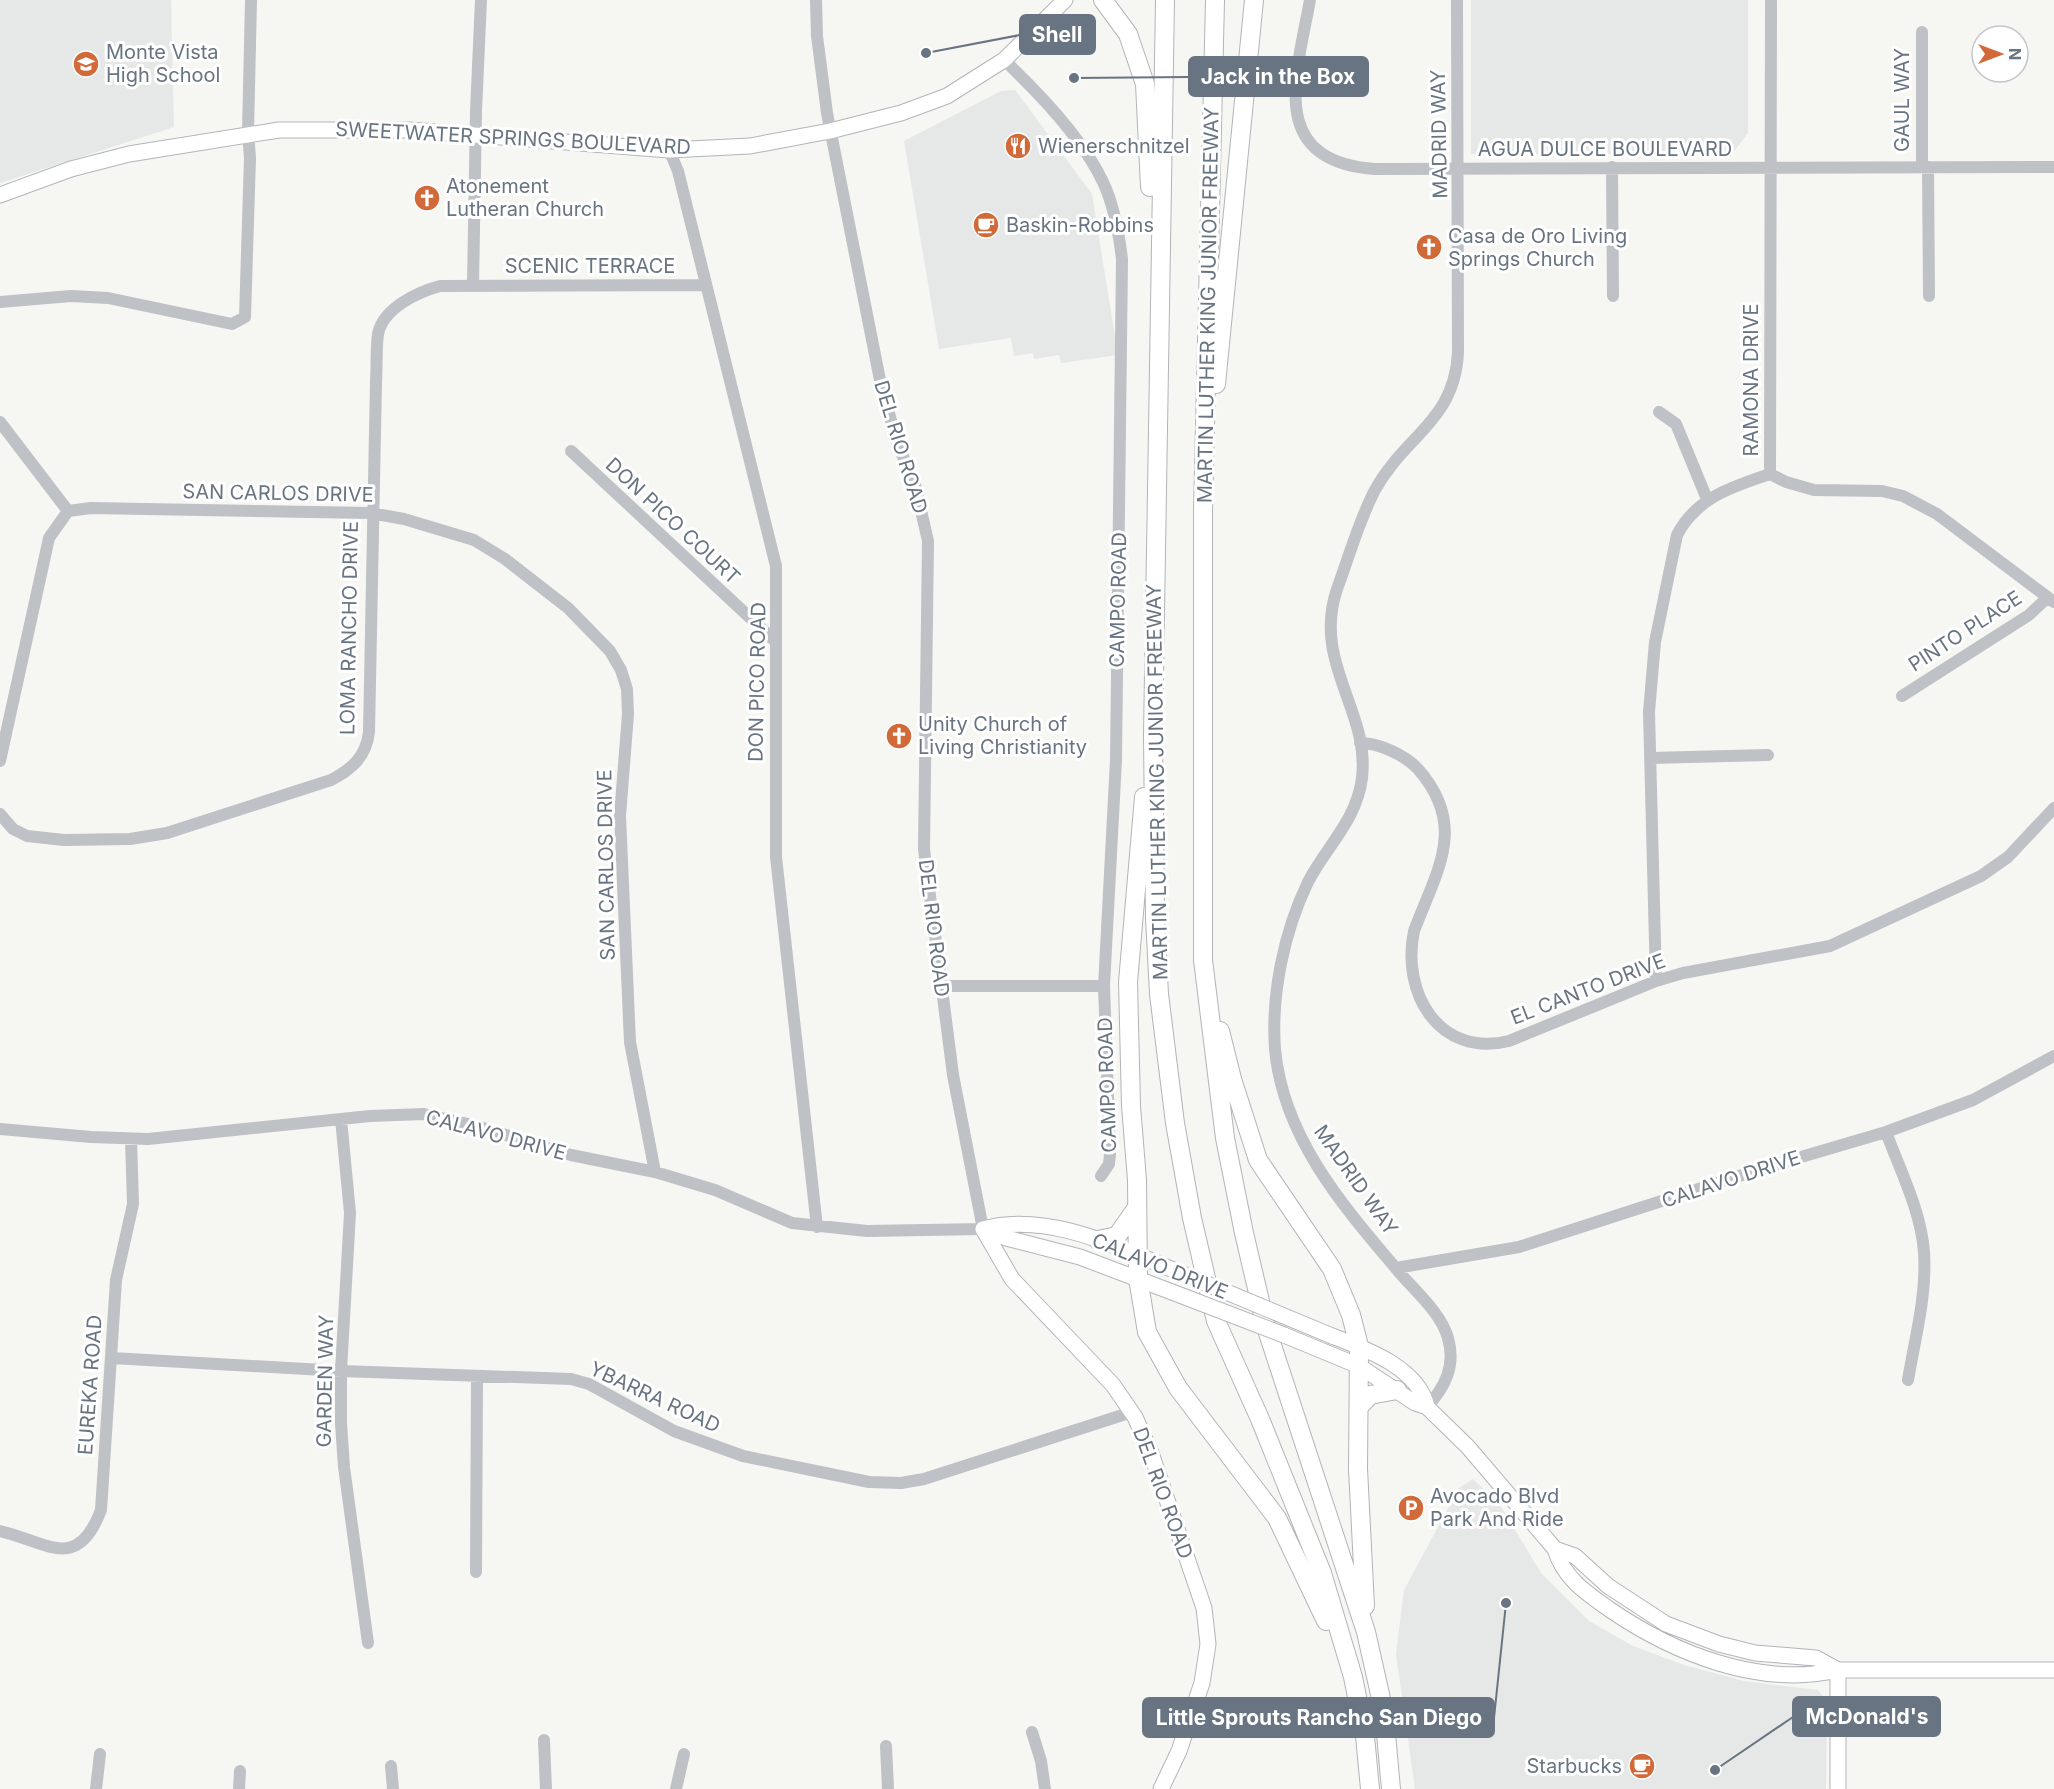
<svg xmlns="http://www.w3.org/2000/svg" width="2054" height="1789" font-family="Inter,sans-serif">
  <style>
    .built { fill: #e6e8e7 }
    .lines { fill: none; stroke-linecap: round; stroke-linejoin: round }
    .major-casing { stroke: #b2b5b9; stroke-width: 17 }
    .highway-casing { stroke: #b1b4b8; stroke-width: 20 }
    .minor { stroke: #bec1c5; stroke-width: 12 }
    .major { stroke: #fff; stroke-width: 15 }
    .highway { stroke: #fff; stroke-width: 18 }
    .major-bridge-casing { stroke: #b2b5b9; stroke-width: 17; stroke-linecap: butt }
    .major-bridge { stroke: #fff; stroke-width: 15 }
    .labels { text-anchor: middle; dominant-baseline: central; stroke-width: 6; stroke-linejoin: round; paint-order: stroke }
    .poi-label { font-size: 20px; fill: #687481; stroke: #fff; text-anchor: start }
    .street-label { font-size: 20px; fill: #687481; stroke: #fff }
    .leader { fill: none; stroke: #687481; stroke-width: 2 }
    .callout-dot { fill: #687481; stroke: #fff; stroke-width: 2 }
    .callout { fill: #687481; stroke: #687481; stroke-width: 2 }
    .callout-label { font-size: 21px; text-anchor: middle; font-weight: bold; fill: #fff }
  </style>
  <rect width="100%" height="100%" fill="#f6f6f3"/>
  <path class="built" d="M0 0H171L174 127 0 183Z
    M1471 0H1748V133L1732 154H1471Z
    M1015 90 1092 194 1118 355 1061 363 1059 355 1034 359 1033 353 1014 356 1011 338 939 349 904 141 1001 91Z
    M1473 1479 1500 1505 1541 1573 1589 1621 1633 1646 1684 1665 1744 1681 1818 1690 1827 1702 1826 1789H1415L1396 1654 1404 1590 1459 1488Z"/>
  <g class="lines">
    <defs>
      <path id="major" d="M0 195 71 169 129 154 279 130H410L669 150 750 146 830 131 901 113 947 96 1004 60 1065 0
        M983 1229 1012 1279 1113 1385 1135 1417 1151 1453 1204 1608 1208 1644 1202 1683 1179 1751 1161 1789
        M983 1229C1047 1211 1117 1247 1176 1271
        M983 1229 1006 1238 1080 1257 1172 1292
        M1284 1335 1359 1366 1415 1403 1427 1407 1468 1447 1555 1549C1563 1577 1585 1592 1609 1609 1673 1653 1759 1688 1838 1670H2054
        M1332 1336C1366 1349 1419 1368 1427 1407
        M1555 1549 1575 1556 1608 1586 1666 1624 1719 1644 1755 1653 1816 1658 1838 1670
        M1838 1789V1670"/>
      <path id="highway" d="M1103 0 1128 34 1145 84 1150 187
        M1165 0 1153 735 1155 918 1159 994 1175 1123 1192 1218 1216 1321 1260 1419 1322 1573 1353 1677 1365 1736 1370 1789
        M1215 0 1203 511V960L1225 1138 1244 1233 1266 1327 1366 1632 1384 1712 1391 1789
        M1216 384 1254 0
        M1144 797 1128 982 1131 1106 1137 1180 1138 1278 1147 1332 1178 1388 1277 1518 1326 1621
        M1220 1031 1232 1079 1258 1160 1332 1269 1351 1315 1359 1346 1358 1469 1365 1606
        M1098 1240 1117 1236 1136 1209
        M1359 1407 1370 1395 1397 1390"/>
    </defs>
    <use href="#major" class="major-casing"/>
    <use href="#highway" class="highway-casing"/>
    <path class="minor" d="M1310 0C1297 73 1265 161 1375 169L2054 167
      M1771 0 1770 474 1786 482 1814 490 1882 491 1903 496 1937 514 2054 602
      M1922 32V167
      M1004 60C1039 93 1083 139 1103 182 1114 205 1119 234 1122 259L1116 760 1104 986 1110 1154 1109 1164 1101 1176
      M669 150 678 171 776 566V857L817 1227
      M1612 167 1613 296
      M1928 167 1929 296
      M473 286 476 111 481 0
      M0 302 71 296 108 298 232 324 245 317 250 158 248 132 251 0
      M1659 412 1676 424 1707 499
      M0 422 68 511
      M571 451 776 642
      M1902 696 2029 615 2047 598
      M1360 743C1379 743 1405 755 1418 769 1468 826 1437 870 1414 931 1401 993 1439 1058 1509 1041L1656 981 1683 973 1830 946 1981 876 2008 857 2054 808
      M1650 758 1768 755
      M0 761 49 538 68 511 91 508 371 513 404 519 474 540 505 559 568 608 610 651 621 670 627 689 628 714 620 816 630 1042 655 1172
      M0 814 13 829 27 836 64 840 130 839 167 833 331 780C352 769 366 757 369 732L376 382C377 367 376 349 378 334 383 308 418 292 440 286L706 285
      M1656 981 1649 712 1655 642 1677 535C1697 497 1732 487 1770 474
      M942 986H1104
      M341 1119 350 1213 341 1371V1423L344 1467 368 1643
      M0 1129 91 1137 148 1139 370 1116 424 1114 477 1126 571 1155 655 1172 715 1190 792 1223 867 1231 983 1229 953 1075 924 849 928 541 914 480 898 446 880 380 827 113 817 36 816 0
      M1886 1132C1900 1170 1921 1211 1924 1252 1927 1295 1915 1338 1908 1380
      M1396 1268 1519 1247 1767 1167 1886 1132 1973 1100 2054 1056
      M112 1358 341 1371 571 1379 589 1384 674 1431 743 1456 869 1482 901 1483 924 1479 1132 1412
      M1427 1407C1445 1387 1456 1366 1448 1338 1441 1313 1416 1292 1399 1272 1344 1207 1283 1138 1275 1049 1271 994 1284 932 1308 882 1326 847 1357 820 1362 778 1370 710 1312 663 1337 589 1349 557 1359 520 1375 490 1405 435 1455 421 1458 352L1457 0
      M0 1531C45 1541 77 1574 101 1510L116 1280 133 1204 131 1139
      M476 1572 477 1376
      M1032 1732 1041 1761 1045 1789
      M544 1740 546 1789
      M886 1746 888 1789
      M391 1766 393 1789
      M96 1789 100 1754
      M239 1789 240 1771
      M676 1789 684 1754"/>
    <use href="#major" class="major"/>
    <use href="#highway" class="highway"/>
    <defs>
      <path id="major-bridge" d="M1176 1271 1332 1336
        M1172 1292 1284 1335"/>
    </defs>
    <use href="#major-bridge" class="major-bridge-casing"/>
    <use href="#major-bridge" class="major-bridge"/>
  </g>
  <defs>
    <symbol id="school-disc" viewBox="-11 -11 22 22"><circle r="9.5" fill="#d16a38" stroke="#fff"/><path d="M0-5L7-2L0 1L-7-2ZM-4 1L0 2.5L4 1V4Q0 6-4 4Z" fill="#fff"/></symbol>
    <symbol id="restaurant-disc" viewBox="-11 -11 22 22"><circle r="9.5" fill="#d16a38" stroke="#fff"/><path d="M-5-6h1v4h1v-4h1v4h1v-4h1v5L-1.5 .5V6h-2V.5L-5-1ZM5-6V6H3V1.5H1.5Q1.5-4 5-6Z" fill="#fff"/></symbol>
    <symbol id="church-disc" viewBox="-11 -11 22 22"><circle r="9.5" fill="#d16a38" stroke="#fff"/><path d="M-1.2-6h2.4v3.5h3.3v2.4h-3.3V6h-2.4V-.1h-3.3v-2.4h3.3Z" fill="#fff"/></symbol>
    <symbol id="cafe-disc" viewBox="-11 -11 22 22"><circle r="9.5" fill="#d16a38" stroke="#fff"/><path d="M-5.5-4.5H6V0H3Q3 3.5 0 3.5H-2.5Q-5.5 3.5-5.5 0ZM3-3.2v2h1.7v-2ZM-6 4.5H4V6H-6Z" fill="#fff"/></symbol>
    <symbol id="parking-disc" viewBox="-11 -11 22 22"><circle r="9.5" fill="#d16a38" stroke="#fff"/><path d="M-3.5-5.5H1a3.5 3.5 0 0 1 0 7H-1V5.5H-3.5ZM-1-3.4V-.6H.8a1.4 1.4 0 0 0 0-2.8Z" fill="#fff"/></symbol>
  </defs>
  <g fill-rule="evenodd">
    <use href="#school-disc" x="71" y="49" width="30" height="30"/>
    <use href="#restaurant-disc" x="1003" y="131" width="30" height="30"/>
    <use href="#church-disc" x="412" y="183" width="30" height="30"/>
    <use href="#cafe-disc" x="971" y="210" width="30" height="30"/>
    <use href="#church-disc" x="1414" y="232" width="30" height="30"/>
    <use href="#church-disc" x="884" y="721" width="30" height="30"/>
    <use href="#parking-disc" x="1396" y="1493" width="30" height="30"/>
    <use href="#cafe-disc" x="1627" y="1751" width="30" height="30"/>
  </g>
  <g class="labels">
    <g class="poi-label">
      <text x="106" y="52">Monte Vista<tspan x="106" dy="23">High School</tspan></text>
      <text x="1038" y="146">Wienerschnitzel</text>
      <text x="446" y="186">Atonement<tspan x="446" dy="23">Lutheran Church</tspan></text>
      <text x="1006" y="225">Baskin-Robbins</text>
      <text x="1448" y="236">Casa de Oro Living<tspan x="1448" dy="23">Springs Church</tspan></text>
      <text x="918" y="724">Unity Church of<tspan x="918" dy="23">Living Christianity</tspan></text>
      <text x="1430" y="1496">Avocado Blvd<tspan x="1430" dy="23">Park And Ride</tspan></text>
      <text x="1622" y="1766" text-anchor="end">Starbucks</text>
    </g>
    <g class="street-label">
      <text transform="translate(1902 100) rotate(-90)">GAUL WAY</text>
      <text transform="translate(1439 134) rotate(-91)">MADRID WAY</text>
      <text transform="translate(513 138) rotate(3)">SWEETWATER SPRINGS BOULEVARD</text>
      <text x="1605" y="149">AGUA DULCE BOULEVARD</text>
      <text x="590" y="266">SCENIC TERRACE</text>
      <text transform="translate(1208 305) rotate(-89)">MARTIN LUTHER KING JUNIOR FREEWAY</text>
      <text transform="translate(1751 380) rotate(-90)">RAMONA DRIVE</text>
      <text transform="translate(901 447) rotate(73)">DEL RIO ROAD</text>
      <text transform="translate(278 493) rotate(1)">SAN CARLOS DRIVE</text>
      <text transform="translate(673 521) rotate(43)">DON PICO COURT</text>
      <text transform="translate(1118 600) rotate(-89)">CAMPO ROAD</text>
      <text transform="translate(349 628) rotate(-89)">LOMA RANCHO DRIVE</text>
      <text transform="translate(1965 631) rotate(-33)">PINTO PLACE</text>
      <text transform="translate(757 682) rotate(-89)">DON PICO ROAD</text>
      <text transform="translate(1157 782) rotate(-91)">MARTIN LUTHER KING JUNIOR FREEWAY</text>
      <text transform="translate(606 865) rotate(-91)">SAN CARLOS DRIVE</text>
      <text transform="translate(934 928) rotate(83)">DEL RIO ROAD</text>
      <text transform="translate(1588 989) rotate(-21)">EL CANTO DRIVE</text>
      <text transform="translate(1107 1085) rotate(-92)">CAMPO ROAD</text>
      <text transform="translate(496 1135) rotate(15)">CALAVO DRIVE</text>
      <text transform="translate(1731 1179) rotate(-18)">CALAVO DRIVE</text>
      <text transform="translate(1356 1180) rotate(55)">MADRID WAY</text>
      <text transform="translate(1160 1266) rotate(22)">CALAVO DRIVE</text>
      <text transform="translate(325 1381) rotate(-89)">GARDEN WAY</text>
      <text transform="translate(90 1385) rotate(-86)">EUREKA ROAD</text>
      <text transform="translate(655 1397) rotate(25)">YBARRA ROAD</text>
      <text transform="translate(1163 1493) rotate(70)">DEL RIO ROAD</text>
    </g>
  </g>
  <path class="leader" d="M926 53L1020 35M1074 78L1189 77M1715 1770L1793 1717M1506 1603L1494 1718"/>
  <g class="callout-dot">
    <circle cx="926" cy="53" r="6"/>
    <circle cx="1074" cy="78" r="6"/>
    <circle cx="1715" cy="1770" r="6"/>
    <circle cx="1506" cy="1603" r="6"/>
  </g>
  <g class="callout">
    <rect x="1020" y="15" width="75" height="39" rx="6"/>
    <rect x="1189" y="57" width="179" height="39" rx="6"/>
    <rect x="1793" y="1697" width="147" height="39" rx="6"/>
    <rect x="1143" y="1698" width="351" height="39" rx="6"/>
  </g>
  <g class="callout-label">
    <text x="1057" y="42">Shell</text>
    <text x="1278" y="84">Jack in the Box</text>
    <text x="1867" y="1724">McDonald's</text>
    <text x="1319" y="1725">Little Sprouts Rancho San Diego</text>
  </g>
  <g transform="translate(2000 54) rotate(90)"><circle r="28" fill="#ffffff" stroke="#c3c7cd" stroke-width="1.5"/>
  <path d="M0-4.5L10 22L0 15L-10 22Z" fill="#d16a38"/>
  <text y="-9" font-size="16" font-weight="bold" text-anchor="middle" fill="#687481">N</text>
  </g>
</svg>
